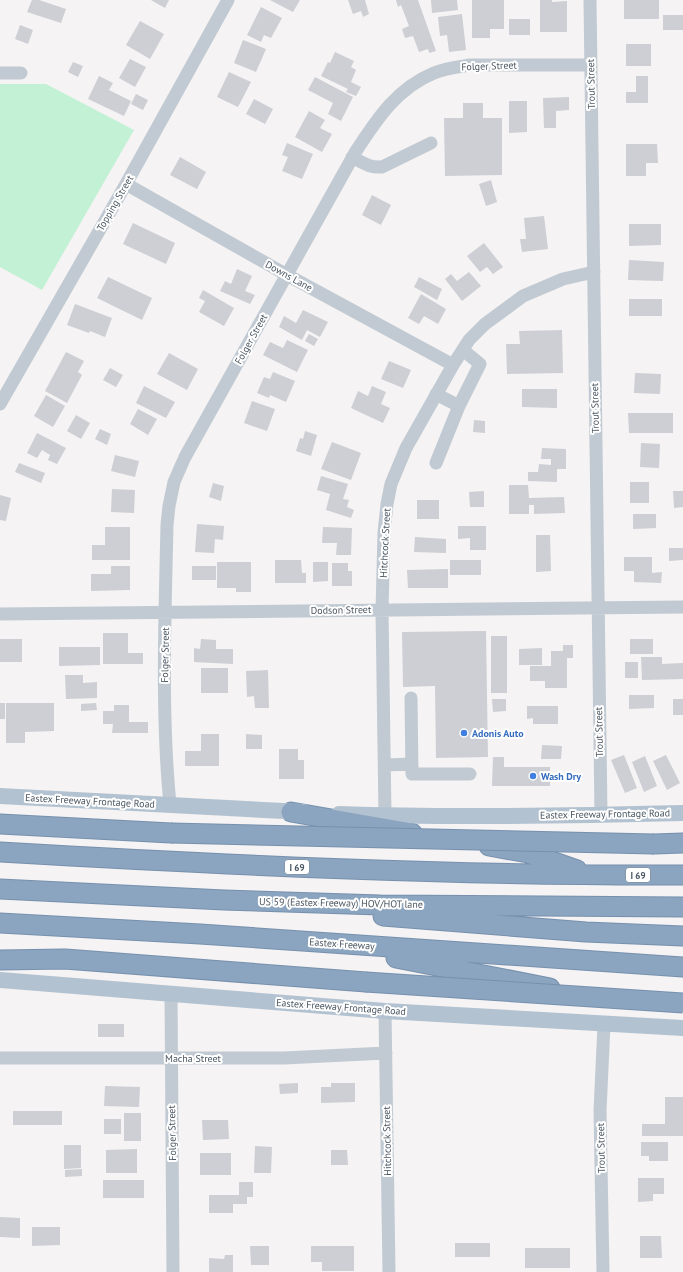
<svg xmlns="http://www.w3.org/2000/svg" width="683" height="1272" font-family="'PT Sans',sans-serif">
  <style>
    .green { fill: #c3f1d5 }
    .building { fill: #cdcfd5 }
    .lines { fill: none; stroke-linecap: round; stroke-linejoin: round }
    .highway-casing { stroke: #7690ad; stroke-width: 21 }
    .minor { stroke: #c1cad2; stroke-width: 13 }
    .major { stroke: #b3c2d1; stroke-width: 16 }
    .highway { stroke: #8ba5c1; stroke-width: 19 }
    .highway-bridge-casing { stroke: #7690ad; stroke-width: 21; stroke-linecap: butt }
    .highway-bridge { stroke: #8ba5c1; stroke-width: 19 }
    .shop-dot { fill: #3f7fe0; stroke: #fff; stroke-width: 1.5 }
    .labels { text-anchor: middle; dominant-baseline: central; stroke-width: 4; stroke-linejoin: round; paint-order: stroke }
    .shield { fill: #fff; stroke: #808990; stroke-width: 1 }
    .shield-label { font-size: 9px; font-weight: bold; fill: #4a5661 }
    .street-label { font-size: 10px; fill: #4a5661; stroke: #fff }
    .shop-label { font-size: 10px; font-weight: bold; fill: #366cbe; stroke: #fff; text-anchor: start }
  </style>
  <rect width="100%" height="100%" fill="#f5f3f3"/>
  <path class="green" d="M0 84H46L134 130 42 290 0 267Z"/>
  <path class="building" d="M32 0H39L66 9 61 23 27 12Z
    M151 0H169L165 8Z
    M270 0H300L293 12Z
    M348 0H365L369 14 363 17 361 11 353 14Z
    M396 0H418L436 51 429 53 428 49 419 52 413 36 405 38 402 29 409 26 401 5 398 7Z
    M431 0H457L458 10 432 13Z
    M472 0H504V29H490V38H472Z
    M540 0H552V2L567 1V32H540Z
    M624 0H659V19H624Z
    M261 7 282 18 271 38 264 35 261 42 247 35Z
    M462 14 466 50 449 52 447 35 440 36 438 17Z
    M663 15H683V30H663Z
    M509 19H530V35H509Z
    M140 21 164 34 150 59 126 45Z
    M20 25 33 30 28 44 15 39Z
    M243 40 266 49 256 72 234 63Z
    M626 44H651V66H626Z
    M335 52 354 61 351 67 356 70 351 82 361 87 356 96 346 92 348 89 321 76 328 62 330 63Z
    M130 59 146 67 135 87 119 78Z
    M73 62 83 66 78 77 68 72Z
    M229 72 251 82 238 107 217 97Z
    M99 76 113 83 109 90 131 101 124 116 88 99Z
    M636 76H648V103H626V92H636Z
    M315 77 353 97 341 121 328 114 333 103 308 90Z
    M136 94 148 100 143 110 131 104Z
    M569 97V110L556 111V128H544L543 98Z
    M254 99 273 109 265 124 246 114Z
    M509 101H527V132L509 133Z
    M463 103H483V118H502V175L445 176 444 118H463Z
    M309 111 325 120 320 128 332 134 322 152 295 137Z
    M287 143 313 154 302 179 282 171 288 157 282 155Z
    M626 144H657L658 163H646V176H626Z
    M180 157 206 172 197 189 170 175Z
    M491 180 497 202 486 206 479 184Z
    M372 195 391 205 381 225 362 215Z
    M544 216 548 249 522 252 520 239H526L524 218Z
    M133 223 175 243 166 264 123 244Z
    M629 224H661V245L629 246Z
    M484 243 503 267 493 274 487 267 480 272 467 256Z
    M629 260 664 262 663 281 628 280Z
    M237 269 252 276 245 291 255 295 250 304 220 291 225 281 231 284Z
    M469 272 481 286 462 301 445 279 451 274 457 281Z
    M108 277 152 298 142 320 97 298Z
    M419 277 442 289 437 300 414 287Z
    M203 290 234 308 224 326 199 312 205 301 199 298Z
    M421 294 446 309 438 324 424 316 419 324 408 318Z
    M629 299H662V316H629Z
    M75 304 112 318 105 337 90 331 89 333 67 325Z
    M303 310 328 322 320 337 307 330 302 340 279 327 284 316 296 323Z
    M562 330 563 373 507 374 506 344H520L519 331Z
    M309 334 318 339 314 346 305 341Z
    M287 340 308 350 297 372 263 355 270 342 283 348Z
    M66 352 84 361 78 372 82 375 67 403 45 391Z
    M169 353 198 369 187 390 157 374Z
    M389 361 411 370 403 388 381 379Z
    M110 368 123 375 116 387 103 380Z
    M273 372 295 381 286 402 270 395 269 398 257 393 264 377 270 379Z
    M635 373 661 374 660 394 634 393Z
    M144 386 175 402 166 418 136 403Z
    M372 386 386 392 381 404 390 408 383 423 351 408 358 391 368 396Z
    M522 389H557V408L522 407Z
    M46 395 65 406 53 427 34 416Z
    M252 401 275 409 267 431 244 423Z
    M138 409 157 419 148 435 130 424Z
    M628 413H673V433H629Z
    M76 415 90 423 81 439 67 431Z
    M474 420 485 421V433L473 432Z
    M100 429 111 434 107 445 95 439Z
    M305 431 317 435 311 456 296 451 300 438 303 439Z
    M37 433 66 448 57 464 48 460 50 455 42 450 37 458 27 453Z
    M332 442 361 453 351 480 321 469Z
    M641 443 660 444 659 468 640 467Z
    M542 448 566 449V469H557V482L528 481V472H538L539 464 551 465V459H541Z
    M115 455 139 461 135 477 111 471Z
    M19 463 45 473 41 483 15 472Z
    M321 476 348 484 343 499 349 500 347 507 354 510 351 518 326 510 330 494 317 490Z
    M630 482H649V503H630Z
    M213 483 224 486 221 501 209 497Z
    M509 485H528L529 498 564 497 565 513 534 514V505H529V514H509Z
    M112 489 135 490 134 513 111 512Z
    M484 491V507H470L469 492Z
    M673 491H683V507L674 508Z
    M0 495 11 498 6 521 0 520Z
    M417 500H439V519H417Z
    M633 514H656V528L633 529Z
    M197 524 224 526 223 540 215 539 214 553 195 552Z
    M458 526H486V550H470V538L458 539Z
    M105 527H130V560H92V545H105Z
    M323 527 352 528 351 555H336L337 543H322Z
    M536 535H550L551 571 536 572Z
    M415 537 446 539V553L414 552Z
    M669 548H683V560L669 561Z
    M624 557H652V573L662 572 661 583 634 582V571H624Z
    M275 560H301L302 573H306V583H275Z
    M450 560H481V575H450Z
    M217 562H251V592H236V588H217Z
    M313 562H328V581L313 582Z
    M332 563H348V571H352V586H332Z
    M111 566H130V590L91 591V574H111Z
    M192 566H216V580H192Z
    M448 569V588H408L407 570Z
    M486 631 488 757 436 758 435 686 403 687 402 632Z
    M103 633H128V653H143V664H103Z
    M491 636H507V693H491Z
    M0 639H22V662H0Z
    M201 639 216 640V649H233V664L194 662V648L200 649Z
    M630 639H653V654H630Z
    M563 645H573V658H567V688H545V681H530V666H551V651H563Z
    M59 647H100V665L59 666Z
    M542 648V665H519V649Z
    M641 657H662V664L683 663V679L642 680Z
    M625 662H638V678H625Z
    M201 668H228V693H201Z
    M268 670 269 708H255L254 696 247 697 246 671Z
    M65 675H83V683L97 682V698L66 699Z
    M629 695H654V708L629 709Z
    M492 699H506V711L493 712Z
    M673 699H683V715H673Z
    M0 703H5V719H0Z
    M6 703H54V731L25 732V743H6Z
    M96 703 97 710 81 711V704Z
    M114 705H129V722H148V733H112L113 724H103V711H114Z
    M527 706H558V724H533V718L527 719Z
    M201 734H219V766H185V751H201Z
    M246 734 262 735V749H246Z
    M542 745 562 746 561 759H541Z
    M279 749H298V760H304V779H279Z
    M624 755 637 788 625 793 611 760Z
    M666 755 680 783 667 790 653 761Z
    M645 756 657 786 644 792 632 762Z
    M493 757H504V767H550V786H492Z
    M98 1024H124V1037H98Z
    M298 1083V1093L280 1094 279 1084Z
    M331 1083H355V1102L321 1103V1087H331Z
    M105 1086 140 1087 139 1107 104 1106Z
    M665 1097H683V1136H642V1124H665Z
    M13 1111H62V1125H13Z
    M124 1113H141V1141H124Z
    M104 1119H121V1134H104Z
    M202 1120H228L229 1139 203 1140Z
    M641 1142H668V1161H649V1156H641Z
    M64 1145H81V1168L64 1169Z
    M255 1146 272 1147 271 1173H254Z
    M137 1149V1173H106V1150Z
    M331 1150H347L348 1165H331Z
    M200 1153H231V1175H200Z
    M82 1169V1176L65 1177V1170Z
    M638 1178H664V1194H653V1201L638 1202Z
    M103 1180H144V1198H103Z
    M239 1182H253V1197H247V1204H233V1213H209V1195H239Z
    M0 1217 20 1218V1238L0 1237Z
    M32 1227H60V1245L32 1246Z
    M640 1236H661L662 1258H640Z
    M455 1243H490V1257H455Z
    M250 1246H269V1265H251Z
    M311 1246H354V1271H322V1262H311Z
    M525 1248H570V1268H525Z
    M225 1255H233V1272H209V1258L224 1259Z"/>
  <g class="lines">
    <defs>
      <path id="highway" d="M291 812 412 833
        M0 824 171 833
        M654 844 683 843
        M489 846 528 853 577 870
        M0 852C227 865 455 876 683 875
        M0 889 224 900 380 905 683 907
        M383 916 586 932 683 936
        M0 923 200 934 683 967
        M396 958 550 988
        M0 960 65 959 366 982"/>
    </defs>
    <use href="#highway" class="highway-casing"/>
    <path class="minor" d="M590 0 601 815
      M0 73H21
      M352 157C363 163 370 168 382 167L431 143
      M126 184 287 275 453 365
      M436 394 459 406 480 364 463 350
      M0 404 126 184 228 0
      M436 463 459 406
      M0 614 683 607
      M411 698 412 774H470
      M385 765 412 764
      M170 805C161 712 165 618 167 525L169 506 174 482 185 457 356 151C377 119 397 88 434 73 446 68 458 67 470 65H591
      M385 815 382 610 384 533 387 504 391 484 406 448 453 365 469 340 485 324 523 296 563 279 594 272
      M171 993 173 1272
      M385 1011 389 1272
      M0 1058H284L386 1053
      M603 1272 600 1111 604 1025"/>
    <path class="major" d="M0 796 303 812
      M339 814C453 818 568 816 683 813
      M0 980 385 1011 683 1028"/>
    <use href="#highway" class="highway"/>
    <defs>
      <path id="highway-bridge" d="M171 833 654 844
        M366 982 683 1003"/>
    </defs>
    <use href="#highway-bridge" class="highway-bridge-casing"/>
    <use href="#highway-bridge" class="highway-bridge"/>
  </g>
  <g class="shop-dot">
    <circle cx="464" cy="733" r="4"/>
    <circle cx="533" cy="776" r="4"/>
  </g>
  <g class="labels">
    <g class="shield">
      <rect x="285" y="860" width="24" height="14" rx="3"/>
      <rect x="626" y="868" width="24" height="14" rx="3"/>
    </g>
    <g class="shield-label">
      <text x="297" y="867">I 69</text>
      <text x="638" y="875">I 69</text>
    </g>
    <g class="street-label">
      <text transform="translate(489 66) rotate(-2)">Folger Street</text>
      <text transform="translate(591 84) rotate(-91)">Trout Street</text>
      <text transform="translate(115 203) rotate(-60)">Topping Street</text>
      <text transform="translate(289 276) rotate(29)">Downs Lane</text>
      <text transform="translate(251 339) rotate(-61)">Folger Street</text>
      <text transform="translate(595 408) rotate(-91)">Trout Street</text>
      <text transform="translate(385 543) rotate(-87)">Hitchcock Street</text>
      <text transform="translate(341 610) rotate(-1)">Dodson Street</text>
      <text transform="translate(165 655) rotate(-89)">Folger Street</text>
      <text transform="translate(599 732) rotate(-91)">Trout Street</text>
      <text transform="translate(90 801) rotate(3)">Eastex Freeway Frontage Road</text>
      <text transform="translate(605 814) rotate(-1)">Eastex Freeway Frontage Road</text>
      <text transform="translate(341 903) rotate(1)">US 59 (Eastex Freeway) HOV/HOT lane</text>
      <text transform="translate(342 944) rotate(4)">Eastex Freeway</text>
      <text transform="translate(341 1007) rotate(4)">Eastex Freeway Frontage Road</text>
      <text x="193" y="1058">Macha Street</text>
      <text transform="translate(172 1133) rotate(-91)">Folger Street</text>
      <text transform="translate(387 1141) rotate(-91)">Hitchcock Street</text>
      <text transform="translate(601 1148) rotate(-91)">Trout Street</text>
    </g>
    <g class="shop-label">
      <text x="472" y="733">Adonis Auto</text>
      <text x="541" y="776">Wash Dry</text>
    </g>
  </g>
</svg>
